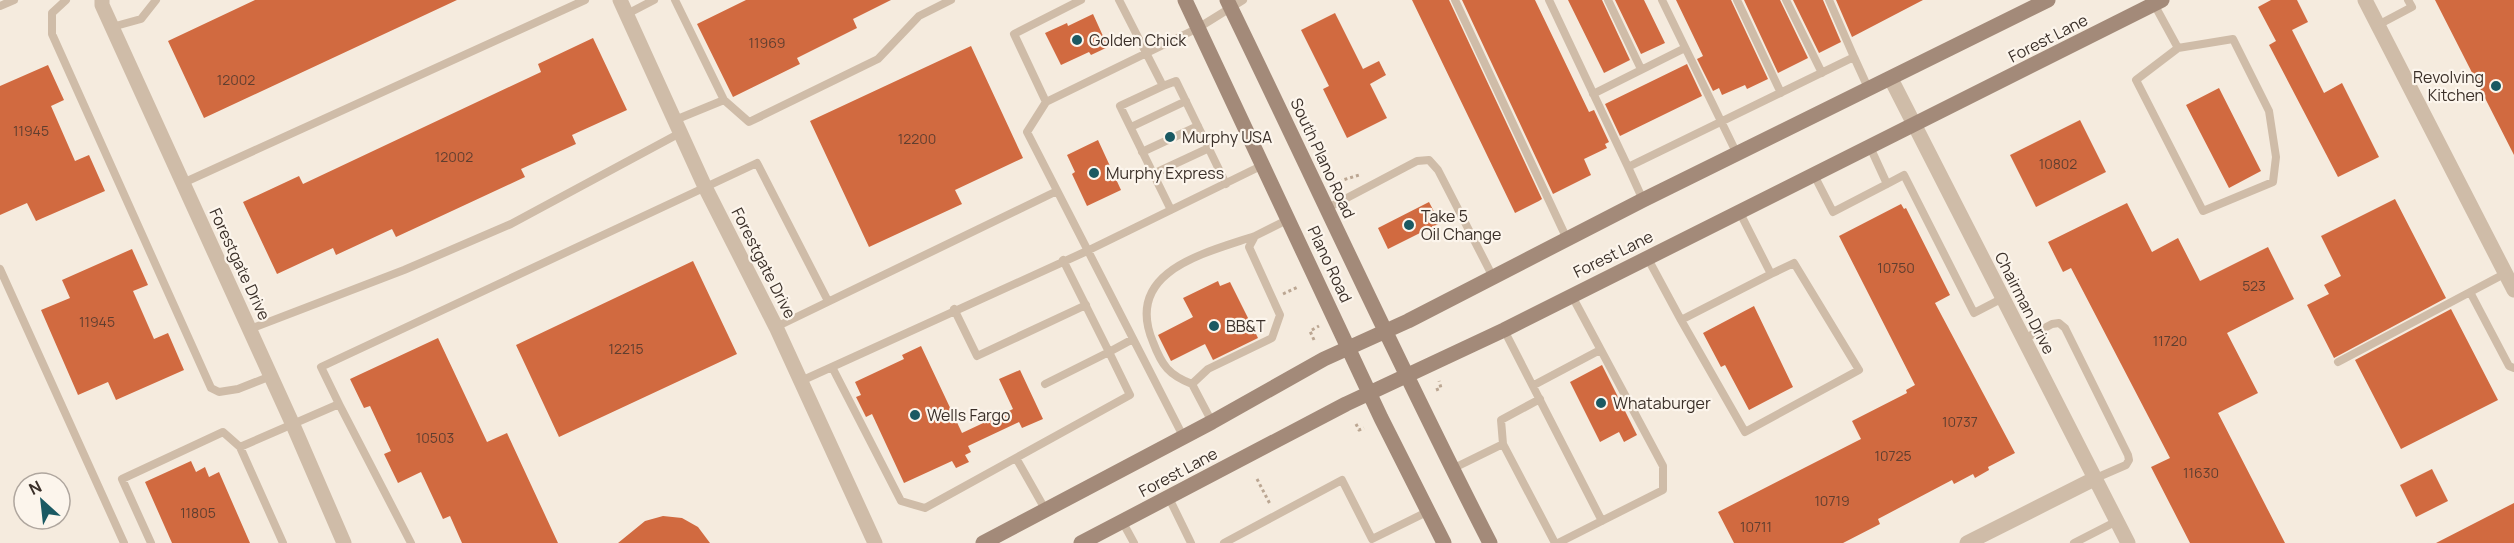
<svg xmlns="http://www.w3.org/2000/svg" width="2514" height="543" viewBox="0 0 2514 543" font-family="Manrope,sans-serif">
<rect width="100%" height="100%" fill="#f5ebde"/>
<path fill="#d16a40" d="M255 0H457L204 118 168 41Z
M746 0H891L853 19 857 28 797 58 800 64 733 97 697 24Z
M1412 0H1449L1542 199 1539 201 1515 213Z
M1462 0H1535L1589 112 1594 110 1609 142 1605 144 1607 148 1584 159 1591 175 1553 194Z
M1568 0H1602L1630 60 1604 73Z
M1615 0H1644L1665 43 1641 54Z
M1676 0H1731L1768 79 1747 89 1745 85 1722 95 1719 88 1713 91 1697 59 1703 56Z
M1744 0H1780L1808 58 1778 73Z
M1793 0H1823L1841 42 1819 53Z
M1836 0H1923L1852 37Z
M2271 0H2297L2308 22 2292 30 2324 93 2342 83 2379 157 2338 177 2269 45 2276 41 2258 7Z
M2435 0H2514V155Z
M1335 13 1363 69 1379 61 1386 75 1370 84 1387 118 1347 138 1323 89 1329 86 1301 30Z
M1093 14 1108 47 1091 55 1089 52 1061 65 1045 33 1067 23 1068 26Z
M593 38 627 110 572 135 576 144 521 169 525 177 396 237 392 229 336 255 333 248 277 274 243 202 299 176 303 184 541 72 538 64Z
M971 46 1023 158 955 190 962 204 869 247 810 121Z
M1687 64 1702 96 1620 136 1605 104Z
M48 65 64 100 51 106 75 161 89 155 105 191 36 221 27 203 0 215V86Z
M2219 88 2261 171 2229 188 2186 105Z
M2080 120 2106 172 2036 207 2010 155Z
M1098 140 1121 190 1087 206 1072 174 1075 172 1067 155Z
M2395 199 2446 298 2334 358 2307 305 2329 294 2324 285 2341 276 2321 236Z
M1429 202 1440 223 1388 249 1378 228Z
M2127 203 2152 252 2178 238 2200 281 2268 247 2294 299 2227 333 2258 393 2218 413 2285 543H2190L2151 467 2170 458 2071 268 2063 272 2048 242Z
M1901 204 1904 209 1906 208 1950 295 1935 303 2015 453 1988 467 1989 470 1975 478 1973 474 1954 484 1952 480 1878 519 1880 524 1843 543H1734L1718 512 1861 439 1852 421 1907 393 1906 390 1915 385 1839 236Z
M132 249 148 285 133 291 154 339 168 333 184 370 116 400 108 382 78 395 41 310 70 298 62 280Z
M693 261 737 354 559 437 516 345Z
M1218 281 1220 286 1230 282 1258 338 1213 360 1205 344 1171 361 1158 335 1193 317 1183 298Z
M1754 306 1793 387 1749 410 1725 365 1721 367 1703 333Z
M2451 309 2498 400 2401 449 2355 360Z
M438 338 487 442 507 433 558 543H462L450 516 443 519 421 472 398 483 384 454 391 451 370 406 364 408 350 379Z
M921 346 962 433 1013 409 999 379 1020 370 1043 419 1022 428 1019 422 968 446 971 452 965 455 969 462 956 468 952 461 904 483 872 414 866 417 856 397 861 395 855 382 904 359 902 355Z
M1602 365 1637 435 1624 442 1619 432 1600 442 1570 382Z
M191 461 196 472 205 467 209 477 219 472 250 543H172L145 482Z
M2432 469 2448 501 2416 517 2400 485Z
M2514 503V543H2436Z
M663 516 682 518 698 527 710 543H618L645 521Z"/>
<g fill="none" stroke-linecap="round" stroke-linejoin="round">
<path stroke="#bba692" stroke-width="3" stroke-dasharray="3 3" stroke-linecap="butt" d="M1333 183 1359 175
M1283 294 1298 287
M1314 340 1310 331 1319 326
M1436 390 1441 388 1439 381
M1356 424 1359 430 1364 428
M1257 479 1270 504"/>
<path stroke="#cfbca8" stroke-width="8" d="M66 0 52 13V34L211 388 219 392 238 389 271 376
M675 0 724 100 675 120
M1119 0 1163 86 1176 81 1226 184
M1455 0 1567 239
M1549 0 1628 167
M1608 0 1641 69
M1662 0 1737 154
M1737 0 1781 93
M1786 0 1822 73
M1829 0 1854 57
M2154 4 2178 48 2136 80 2203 211 2273 182 2276 157 2269 111 2233 39 2178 48
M0 6 14 0
M627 14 654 0
M2378 25 2412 7 2408 0
M112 27 141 19 156 0
M1163 86 1120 106 1171 210
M1593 94 1685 48
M724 100 749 122 878 59 919 16 951 0
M1046 102 1014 34 1081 0
M1131 127 1186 101
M1870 147 1887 184 1904 175 1974 313 2003 298
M1142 152 1198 126
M1153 174 1209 148
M1814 175 1833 212 1887 184
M183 183 585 0
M1643 200 1628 167 1854 57 1869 90
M1326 209 1417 161 1429 160 1438 170 1493 277
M1647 257 1681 320 1771 274 1739 211
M0 269 124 543
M2470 292 2509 366 2514 368
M954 309 977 356 1086 305
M1681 320 1745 432 1859 370 1794 263 1771 274
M776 327 1057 191
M250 329 404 270 511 224 680 133
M1504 330 1602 521
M2024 339 2052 324 2059 323 2065 328 2128 455 2129 460 2126 465 2096 478
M2338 362 2506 273
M832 367 901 501 925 508 1130 395 1109 352 1133 339
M801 381 1087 251 1263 165
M1045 384 1109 352 1063 260
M1192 384C1169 375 1162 366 1153 342 1123 271 1205 253 1255 236
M1534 385 1600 350
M339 404 411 543
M1212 422 1192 384 1208 369 1272 338 1280 315 1249 247 1255 236 1289 219
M1183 436 1027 132 1046 102 1198 28 1243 0
M1503 444 1555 543
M240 447 339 404 321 367 757 163 828 301
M1016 458 1045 509
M1452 469 1503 444 1501 420 1540 399
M1169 498 1191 543
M1122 521 1134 543
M151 543 122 479 223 432 240 447 283 543
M1224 543 1342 480 1372 539 1429 511
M1558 543 1663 490V466L1572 296
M2074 543 2117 521"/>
<path stroke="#cfbca8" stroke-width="15" d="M102 0V5L293 425 344 543
M620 0 705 187 776 327 875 543
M2365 0 2514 290
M1891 79 2128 543
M1967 543 2096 478"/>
<path stroke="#a38a79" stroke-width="15" d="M1185 0 1381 418 1444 543
M1227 0C1315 181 1398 364 1490 543
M983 543 1212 422 1324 359 1408 321 1643 200 2048 0
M1081 543 1346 404 1504 330 2162 0"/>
</g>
<g fill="#1a5962" stroke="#fcf5ec" stroke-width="2">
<circle cx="1077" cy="40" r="6"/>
<circle cx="2496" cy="86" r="6"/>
<circle cx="1170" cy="137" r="6"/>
<circle cx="1094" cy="173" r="6"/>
<circle cx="1409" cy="225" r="6"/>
<circle cx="1214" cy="326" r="6"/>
<circle cx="1601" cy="403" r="6"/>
<circle cx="915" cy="415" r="6"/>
</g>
<g text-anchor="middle" stroke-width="4.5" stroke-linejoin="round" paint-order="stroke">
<g font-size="14" fill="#603e2f">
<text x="767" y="48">11969</text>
<text x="236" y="85">12002</text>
<text x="31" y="136">11945</text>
<text x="917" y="144">12200</text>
<text x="454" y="162">12002</text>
<text x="2058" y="169">10802</text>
<text x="1896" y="273">10750</text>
<text x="2254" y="291">523</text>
<text x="97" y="327">11945</text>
<text x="2170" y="346">11720</text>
<text x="626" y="354">12215</text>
<text x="1960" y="427">10737</text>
<text x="435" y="443">10503</text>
<text x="1893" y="461">10725</text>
<text x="2201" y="478">11630</text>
<text x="1832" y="506">10719</text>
<text x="198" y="518">11805</text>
<text x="1756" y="532">10711</text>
</g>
<g font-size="16" fill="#3b3029" stroke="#fcf5ec">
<text transform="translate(2048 38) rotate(-27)" y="6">Forest Lane</text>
<text transform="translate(1323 158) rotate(65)" y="6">South Plano Road</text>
<text transform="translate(1613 254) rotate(-26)" y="6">Forest Lane</text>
<text transform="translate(764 263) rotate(63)" y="6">Forestgate Drive</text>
<text transform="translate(240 264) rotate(65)" y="6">Forestgate Drive</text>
<text transform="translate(1330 264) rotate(65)" y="6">Plano Road</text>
<text transform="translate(2025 303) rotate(63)" y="6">Chairman Drive</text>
<text transform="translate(1178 472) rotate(-28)" y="6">Forest Lane</text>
</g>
<g font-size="16" fill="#3b3029" stroke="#fcf5ec" text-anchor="start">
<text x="1089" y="46">Golden Chick</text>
<text x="2484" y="83" text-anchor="end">Revolving<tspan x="2484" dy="18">Kitchen</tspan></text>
<text x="1182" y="143">Murphy USA</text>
<text x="1106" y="179">Murphy Express</text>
<text x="1421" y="222">Take 5<tspan x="1421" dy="18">Oil Change</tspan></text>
<text x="1226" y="332">BB&amp;T</text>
<text x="1613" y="409">Whataburger</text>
<text x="927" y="421">Wells Fargo</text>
</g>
</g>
<g transform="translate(42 501) rotate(333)"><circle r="28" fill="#fcf5ec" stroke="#afa69e" stroke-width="1.5"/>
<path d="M0-4.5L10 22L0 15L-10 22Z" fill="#1a5962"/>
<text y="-9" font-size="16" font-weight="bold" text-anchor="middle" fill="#3b3029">N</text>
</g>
</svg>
